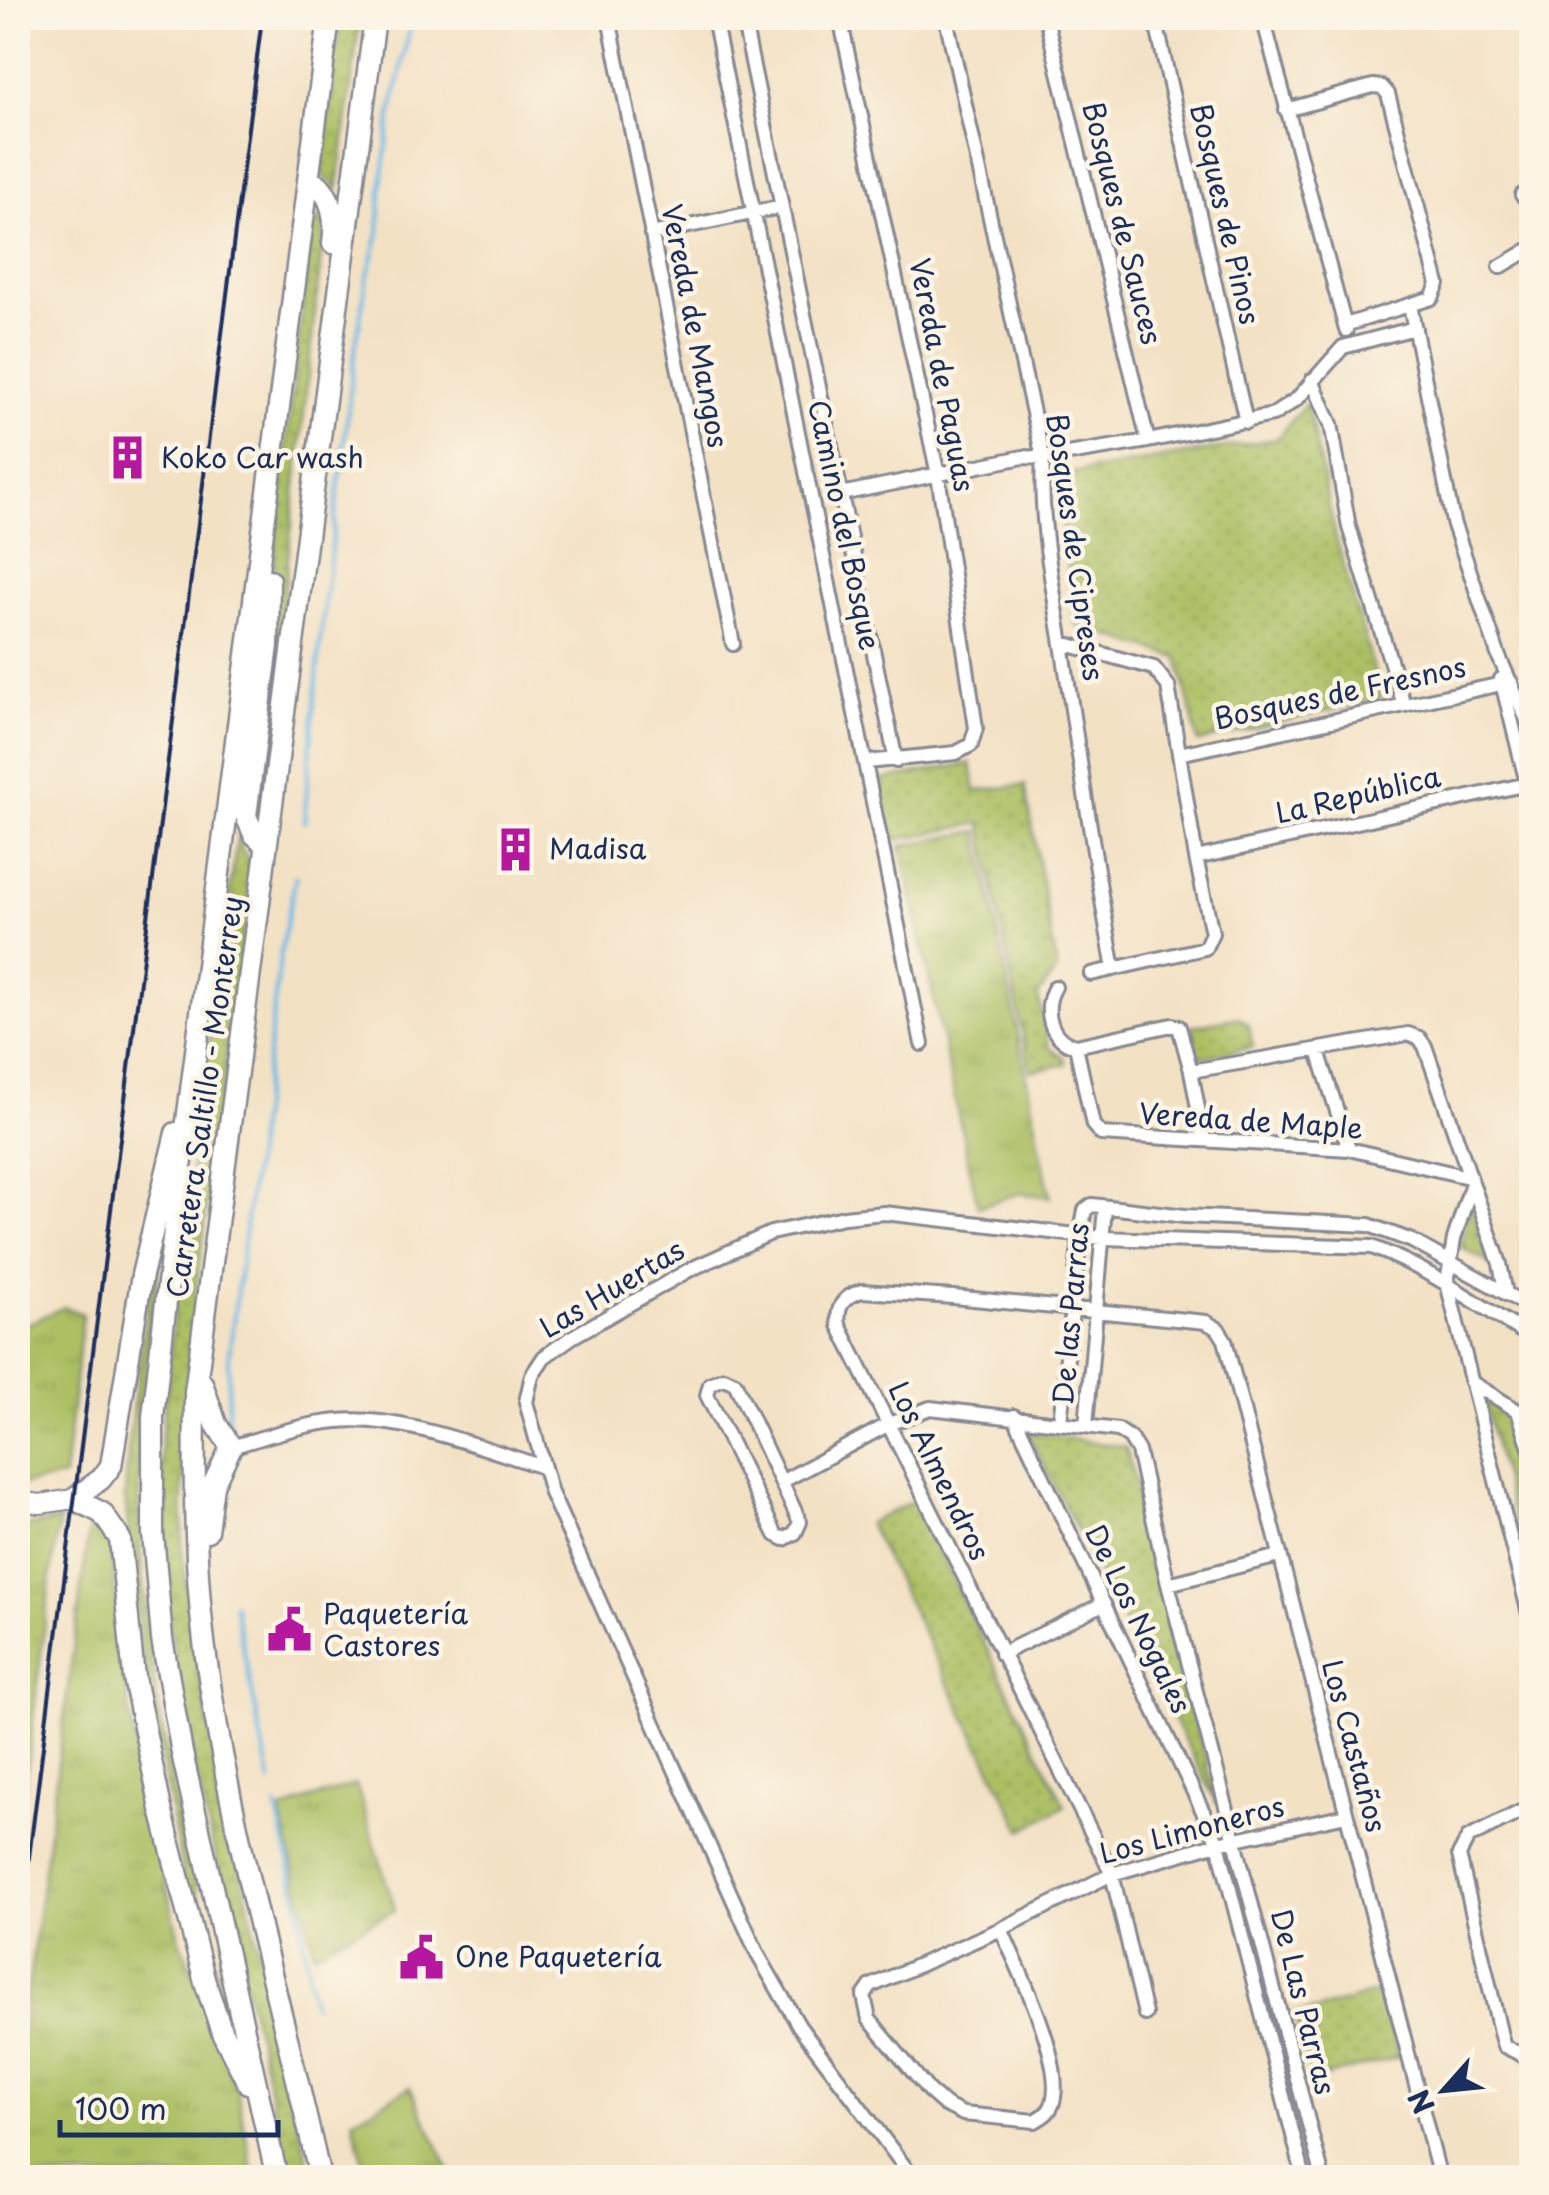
<svg xmlns="http://www.w3.org/2000/svg" width="1549" height="2195" viewBox="0 0 1549 2195" font-family="'Playpen Sans',sans-serif">
<defs>
<pattern id="grass-tufts" width="24" height="20" patternUnits="userSpaceOnUse" patternTransform="scale(2.5)"><rect width="24" height="20" fill="#acbf63"/><path d="M3 7l-1-3M5 7V3M7 7l1-3M15 17l-1-3M17 17v-4M19 17l1-3" fill="none" stroke="#93a458"/></pattern>
<pattern id="park-dots" width="8" height="8" patternUnits="userSpaceOnUse" patternTransform="scale(2.5)"><rect width="8" height="8" fill="#acbf63"/><path d="M2 2h.1M6 6h.1" fill="none" stroke="#93a458" stroke-width="1.8" stroke-linecap="round"/></pattern>
</defs>
<rect width="100%" height="100%" fill="#fcf5e5"/>
<filter id="ink" filterUnits="userSpaceOnUse"><feTurbulence type="fractalNoise" baseFrequency=".01" numOctaves="2"/><feDisplacementMap in="SourceGraphic" scale="20" xChannelSelector="R" yChannelSelector="G"/><feConvolveMatrix kernelMatrix="1 2 1 2 8 2 1 2 1" color-interpolation-filters="sRGB"/></filter>
<filter id="wash" filterUnits="userSpaceOnUse"><feTurbulence type="fractalNoise" baseFrequency=".0048" numOctaves="4" result="noise"/><feDisplacementMap in="SourceGraphic" scale="40" xChannelSelector="R" yChannelSelector="G"/><feGaussianBlur stdDeviation="2.25" result="paint"/><feColorMatrix in="noise" values="0 0 0 0 0 0 0 0 0 0 0 0 0 0 0 0 0 1.4 0 .05"/><feComposite in="paint" operator="in"/></filter>
<g filter="url(#wash)">
<rect width="100%" height="100%" fill="#f3e1c4"/>
<path fill="url(#grass-tufts)" stroke="#647760" stroke-width="2.5" d="M978 831 1050 1197 1020 1193 978 1207 901 846Z
M162 1239C153 1317 141 1395 139 1474 135 1660 187 1843 228 2022L216 1996 185 1884 141 1650 125 1497 129 1438 151 1275Z
M64 1307 83 1314 64 1477 21 1485 18 1483V1328Z
M60 1520 52 1565 18 1842V1528Z
M90 1522 101 1527 110 1539 121 1659 139 1768 178 1935 237 2090 254 2177 18 2178V2065Z
M356 1784 395 1910 314 1952 281 1812 299 1803Z
M410 2087 453 2177H367L353 2120Z"/>
<path fill="url(#park-dots)" stroke="#647760" stroke-width="2.5" d="M341 18H360L337 193 334 184 321 175Z
M319 217 324 228 259 826 254 821 272 642 276 533 312 226Z
M1307 403 1336 538 1382 698 1198 742 1178 658 1076 625 1055 476 1276 439Z
M971 763 975 791 1025 785 1057 969 1038 996 1049 1047 1064 1057 1066 1064 1030 1071 981 823 890 841 877 781Z
M238 831 242 851 253 864 195 1297 183 1458 182 1550 194 1647 224 1798 311 2177H290L193 1760 168 1616 162 1554 161 1441 182 1237Z
M1239 1017 1248 1025 1253 1047 1205 1057 1197 1055 1192 1026Z
M1470 1202 1490 1264 1461 1247Z
M1484 1401 1514 1413 1531 1477V1587Z
M1027 1432 1126 1447 1217 1804Z
M914 1501 1065 1806 1022 1830 868 1523Z
M1381 1991 1399 2057 1312 2080 1295 2016Z"/>
<g fill="none" stroke-linecap="round" stroke-linejoin="round">
<path stroke="#6dbae7" stroke-width="4" d="M304 822 320 642 355 351 366 283 379 233 381 191 391 116 412 18
M228 1426 229 1354 282 944 296 876
M234 1604 271 1783
M277 1807 299 1907 313 2005"/>
</g>
</g>
<g filter="url(#ink)">
<g fill="none" stroke-linecap="round" stroke-linejoin="round">
<defs>
<path id="street" d="M609 18 733 644
M714 18 922 1044
M743 18 896 761
M840 18 938 475 976 728 971 745 956 753 867 762
M946 18 1043 458C1039 525 1054 591 1064 657 1080 762 1095 866 1114 969
M1046 18 1148 441
M1155 18 1246 422
M1263 18 1346 330
M1286 110 1373 86 1382 87 1388 94 1438 284 1432 298 1345 325
M1522 195 1532 197
M651 234 780 207
M1500 267 1532 248
M1410 305 1453 522 1499 657 1532 731
M1312 380 1331 424 1349 527 1404 705
M841 494 1023 457 1043 458 1148 441 1273 415 1297 399 1343 347 1415 328
M1062 643 1154 668 1168 686 1196 858 1212 933 1205 948 1091 974
M1501 679 1527 783
M1179 754 1511 682
M1196 858 1532 783
M1055 987C1042 1009 1050 1041 1076 1046L1093 1125 1101 1134 1349 1149 1468 1177
M1076 1046 1172 1025 1179 1027 1191 1071 1204 1140
M1318 1051 1349 1149
M1191 1071 1408 1034 1419 1038 1425 1046 1500 1264 1506 1294
M1471 1186 1454 1239 1447 1283 1532 1626
M724 1378 735 1383 800 1522 795 1533 784 1539 776 1535 707 1395 710 1384Z
M1471 1382 1518 1411 1532 1454
M1014 1416 1218 1843 1304 2178
M1060 1422 1080 1237 1085 1210 1092 1205 1185 1216 1369 1225 1412 1241 1532 1308
M1086 1426 1105 1207
M231 1447C265 1437 302 1424 338 1421 402 1415 481 1448 543 1467
M781 1482 889 1424 930 1408 1118 1430 1130 1438 1138 1451 1168 1584 1323 2178
M1168 1584 1279 1556
M1001 1654 1103 1604
M1532 1806 1468 1838 1459 1855 1501 2036 1504 2046 1532 2060
M1001 1929C1018 1968 1067 2065 1052 2105 1049 2113 1042 2117 1035 2121L963 2114 945 2105 929 2091 869 2019 864 1996 871 1986 1001 1929 1112 1874 1218 1843 1346 1815
M1145 2014 1112 1874 839 1325C836 1306 844 1296 862 1291L953 1297 1206 1322 1218 1329 1225 1340 1440 2178
M913 2178 799 2026 758 1955 551 1493 526 1402 532 1375 544 1357 572 1337 689 1270 771 1233 844 1217 884 1213 1103 1238 1372 1247C1430 1269 1479 1305 1532 1338"/>
<path id="secondary" d="M18 1501 40 1504 74 1499"/>
<path id="primary" d="M309 183 319 185C334 202 336 222 333 243
M266 845 254 834 246 816 268 645 269 580
M176 1133 142 1275 111 1466 101 1479 74 1499 102 1513 120 1539 134 1678 161 1809 205 1982 222 2032 248 2083
M202 1383 216 1424 231 1447 213 1485 207 1531
M277 2178 182 1753 162 1639 153 1533V1417L181 1168 329 18
M320 2178C282 2006 230 1831 206 1657 194 1570 194 1480 195 1392L375 18"/>
</defs>
<use href="#street" stroke="#878891" stroke-width="18"/>
<use href="#secondary" stroke="#878891" stroke-width="22"/>
<use href="#primary" stroke="#878891" stroke-width="25"/>
<use href="#street" stroke="#fff" stroke-width="12"/>
<use href="#secondary" stroke="#fff" stroke-width="18"/>
<use href="#primary" stroke="#fff" stroke-width="20"/>
<path stroke="#1b2f5e" stroke-width="4" d="M18 1944 262 18"/>
</g>
</g>
<defs>
<symbol id="building-bare" viewBox="-9 -9 18 18"><path d="M-4-6H4V6H1V3H-1V6H-4ZM-2.5-4.3h1.7v1.8h-1.7ZM.8-4.3h1.7v1.8H.8ZM-2.5-1h1.7V.8h-1.7ZM.8-1h1.7V.8H.8Z" fill="#b5179e" stroke="#fcf5e5" stroke-width="2.5" paint-order="stroke"/></symbol>
<symbol id="civic-bare" viewBox="-9 -9 18 18"><path d="M-.6-6.5H3V-4.5H.6V-3L4-1V1h2V6H-6V1h2V-1L-.6-3ZM-1.2 2.5V6h2.4V2.5Z" fill="#b5179e" stroke="#fcf5e5" stroke-width="2.5" paint-order="stroke"/></symbol>
</defs>
<g fill-rule="evenodd">
<use href="#building-bare" x="96" y="426" width="63" height="63"/>
<use href="#building-bare" x="484" y="818" width="63" height="63"/>
<use href="#civic-bare" x="258" y="1598" width="63" height="63"/>
<use href="#civic-bare" x="390" y="1926" width="63" height="63"/>
</g>
<g text-anchor="middle" stroke-width="9" stroke-linejoin="round" paint-order="stroke">
<g font-size="28" fill="#1b2f5e" stroke="#fcf5e5">
<text transform="translate(1225 214) rotate(77)" y="10">Bosques de Pinos</text>
<text transform="translate(1122 223) rotate(76)" y="10">Bosques de Sauces</text>
<text transform="translate(695 326) rotate(79)" y="10">Vereda de Mangos</text>
<text transform="translate(942 375) rotate(79)" y="10">Vereda de Paguas</text>
<text transform="translate(844 525) rotate(78)" y="10">Camino del Bosque</text>
<text transform="translate(1075 547) rotate(82)" y="10">Bosques de Cipreses</text>
<text transform="translate(1340 693) rotate(-12)" y="10">Bosques de Fresnos</text>
<text transform="translate(1358 795) rotate(-13)" y="10">La República</text>
<text transform="translate(205 1097) rotate(-82)" y="10">Carretera Saltillo - Monterrey</text>
<text transform="translate(1251 1121) rotate(4)" y="10">Vereda de Maple</text>
<text transform="translate(612 1289) rotate(-31)" y="10">Las Huertas</text>
<text transform="translate(1071 1314) rotate(-85)" y="10">De las Parras</text>
<text transform="translate(939 1471) rotate(64)" y="10">Los Almendros</text>
<text transform="translate(1138 1619) rotate(64)" y="10">De Los Nogales</text>
<text transform="translate(1354 1746) rotate(75)" y="10">Los Castaños</text>
<text transform="translate(1192 1830) rotate(-15)" y="10">Los Limoneros</text>
<text transform="translate(1303 2002) rotate(76)" y="10">De Las Parras</text>
</g>
<g font-size="28" fill="#1b2f5e" stroke="#fcf5e5" text-anchor="start">
<text x="161" y="468">Koko Car wash</text>
<text x="549" y="859">Madisa</text>
<text x="323" y="1624">Paquetería<tspan x="323" dy="32">Castores</tspan></text>
<text x="455" y="1967">One Paquetería</text>
</g>
</g>
<rect width="1549" height="2195" fill="none" stroke="#fcf5e5" stroke-width="60"/>
<g transform="translate(1444 2090) rotate(243)" stroke="#fcf5e5" stroke-width="8" paint-order="stroke">
<path d="M0-8L18 38L0 25L-18 38Z" fill="#1b2f5e"/>
<text y="-15" font-size="28" font-weight="bold" text-anchor="middle" fill="#1b2f5e">N</text>
</g>
<path d="M60 2120v15h218v-15" fill="none" stroke="#1b2f5e" stroke-width="5"/>
<text x="75" y="2120" font-size="30" fill="#1b2f5e" stroke="#fcf5e5" stroke-width="8" paint-order="stroke">100 m</text>
</svg>
